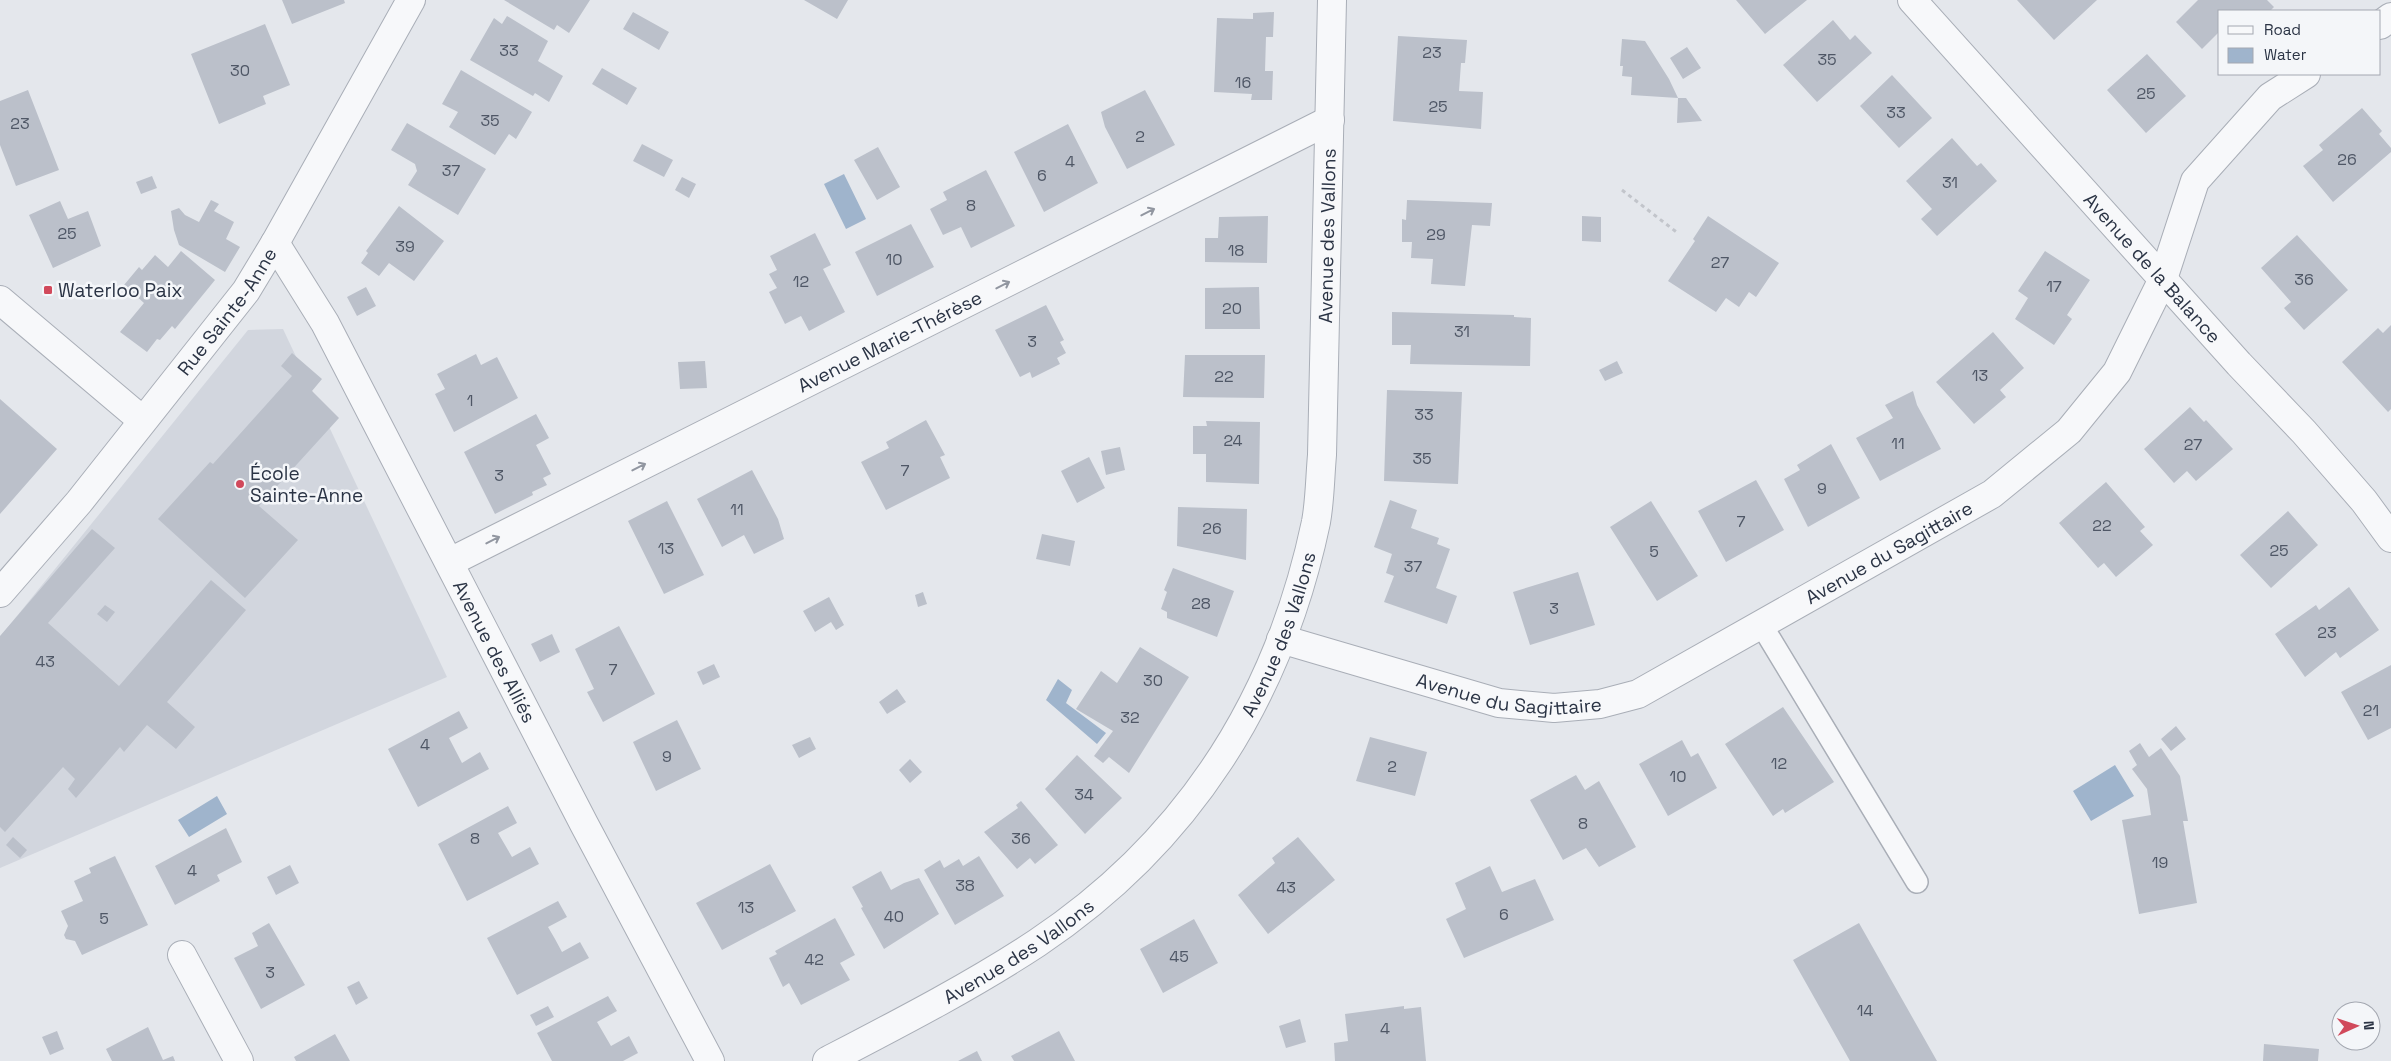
<svg xmlns="http://www.w3.org/2000/svg" width="2391" height="1061" viewBox="0 0 2391 1061" font-family="'Space Grotesk',sans-serif">
<rect width="100%" height="100%" fill="#e4e7ec"/>
<path fill="#d2d6de" d="M283 329 447 677 0 868V637L248 330Z"/>
<path fill="#9fb4cc" d="M844 174 866 219 846 229 824 184Z
M1058 679 1072 690 1066 703 1106 733 1097 744 1046 700Z
M2115 765 2134 796 2091 821 2073 791Z
M217 796 227 814 189 837 178 820Z"/>
<path fill="#bbc0ca" d="M282 0H344L345 3 292 24Z
M504 0H590L569 33 557 25 554 30Z
M804 0H848L837 19Z
M1736 0H1807L1765 34Z
M2017 0H2097L2054 40Z
M2198 0H2267L2274 7 2270 11H2220V31L2202 49 2176 22Z
M633 12 669 32 659 50 623 29Z
M1274 12 1273 37H1266L1265 71H1273L1272 100H1251L1252 94 1214 92 1217 18 1253 19V13Z
M507 16 548 41 538 61 563 76 549 102 535 93 533 96 470 60 494 18 502 24Z
M1833 20 1850 40 1855 35 1872 53 1817 102 1783 65Z
M265 24 290 85 263 96 266 104 219 124 191 54Z
M1398 36 1467 40 1465 63H1461L1459 91 1483 92 1481 129 1393 121Z
M1622 39 1645 41 1669 79 1678 98 1631 95 1632 77 1622 76 1623 66H1620Z
M1687 47 1701 68 1683 79 1670 58Z
M2147 54 2186 96 2146 133 2107 90Z
M602 68 637 88 627 105 592 84Z
M461 70 532 112 516 139 509 134 495 155 449 127 458 112 442 104Z
M1892 75 1932 118 1899 148 1860 106Z
M28 90 59 170 16 186 0 145V101Z
M1145 90 1175 145 1127 169 1105 127 1101 112Z
M1678 98H1686L1702 121 1677 123Z
M2362 108 2382 131 2379 134 2391 148V152L2333 202 2303 166 2323 150 2319 145Z
M407 123 486 169 458 215 408 185 417 171 415 164 391 150Z
M1068 124 1098 183 1044 212 1014 152Z
M1952 138 1977 166 1981 163 1997 181 1937 236 1921 219 1932 209 1906 181Z
M642 144 673 160 664 177 633 161Z
M878 147 900 187 877 200 854 160Z
M986 170 1015 226 971 248 961 227 943 235 930 209 947 200 943 192Z
M152 176 157 188 141 194 136 182Z
M682 177 696 184 689 198 675 190Z
M211 200 219 204 214 211 234 222 226 239 240 247 225 272 179 245 174 230 171 211 179 208 185 215 199 222Z
M1407 200 1492 203 1490 226 1472 225 1465 286 1431 284 1433 259 1411 258 1412 242H1402V219L1406 220Z
M60 201 68 219 88 211 101 246 53 268 29 215Z
M399 206 444 241 414 281 389 263 379 276 361 263 368 253 366 251Z
M1268 216 1267 263 1205 262V238H1218L1219 217Z
M1582 216 1601 217V242L1582 241Z
M1708 216 1779 263 1756 297 1749 292 1739 307 1726 298 1716 312 1668 281 1695 241 1693 239Z
M911 224 934 267 877 296 855 252Z
M815 233 831 265 823 269 845 312 809 331 801 316 785 324 769 292 777 288 769 274 777 270 770 256Z
M2297 235 2348 290 2304 330 2284 308 2291 302 2261 268Z
M181 251 215 280 175 329 172 326 160 340 157 339 147 352 120 332 144 303 124 285 139 267 142 270 155 255 168 267Z
M2045 251 2090 280 2067 315 2072 319 2054 345 2015 319 2028 298 2018 291Z
M366 287 376 306 357 316 347 297Z
M1259 287 1260 329H1205V288Z
M1046 305 1064 340 1060 342 1066 353 1057 358 1060 364 1032 378 1030 372 1020 377 995 330Z
M1392 312 1514 315V317L1531 318 1530 366 1410 364 1411 345H1392Z
M2391 325V409L2388 412 2342 362 2378 328 2383 333Z
M1993 332 2024 368 2000 390 2006 397 1974 424 1936 382Z
M292 353 322 379 312 391 339 418 259 506 298 540 245 598 158 519 210 462 213 464 292 376 281 366Z
M476 354 481 365 497 357 518 398 454 432 435 394 445 389 437 374Z
M1185 355H1265L1264 398 1183 397Z
M705 361 707 388 680 389 678 362Z
M1617 361 1623 373 1605 381 1599 370Z
M1387 390 1462 392 1458 484 1384 481Z
M1913 391 1917 405 1941 449 1880 481 1856 438 1893 418 1885 405Z
M0 399 57 449 0 514Z
M2190 407 2204 422 2206 420 2233 449 2196 481 2187 471 2174 483 2144 449Z
M536 414 549 438 536 445 551 474 543 478 547 485 532 492 533 495 495 514 464 452Z
M926 420 945 455 940 457 950 478 886 510 861 462 889 448 886 442Z
M1206 421 1260 422 1259 484 1206 482V454H1193V426H1207Z
M1831 444 1860 498 1808 527 1784 479 1800 470 1797 465Z
M1120 447 1125 470 1106 475 1101 451Z
M1089 457 1105 488 1077 503 1061 471Z
M752 470 778 519 784 539 754 554 744 535 722 547 697 499Z
M1756 480 1784 530 1726 562 1698 511Z
M2106 482 2145 527 2140 531 2153 545 2116 577 2104 563 2098 568 2059 523Z
M1390 500 1417 510 1411 528 1439 538 1437 544 1450 549 1436 588 1457 596 1447 624 1384 602 1394 576 1386 573 1392 554 1374 547Z
M667 501 704 575 664 594 628 521Z
M1651 501 1698 576 1657 601 1610 527Z
M1178 507 1247 509 1246 560 1177 546Z
M2288 511 2318 545 2271 588 2240 555Z
M92 529 115 548 48 623 119 686 211 580 246 610 167 702 195 727 176 749 147 725 124 752 120 747 76 798 68 789 75 779 63 767 5 832 0 827V636Z
M1042 534 1075 541 1070 566 1036 559Z
M1173 568 1234 591 1217 637 1167 618V612L1161 609 1167 592 1164 590Z
M1578 572 1595 625 1530 645 1513 592Z
M2349 587 2379 630 2340 658 2336 652 2305 677 2275 634 2316 605 2319 610Z
M923 592 927 604 918 607 915 595Z
M829 597 844 625 836 630 831 622 815 632 803 611Z
M105 605 115 612 107 622 97 614Z
M619 626 655 694 603 722 587 692 594 689 575 649Z
M552 634 560 652 540 662 531 644Z
M1140 647 1189 677 1129 773 1109 757 1103 763 1094 756 1113 731 1076 709 1101 671 1117 683Z
M714 664 720 677 703 685 697 672Z
M2391 665V728L2368 740 2341 692Z
M897 689 906 702 887 714 879 702Z
M1783 707 1834 782 1785 813 1783 809 1773 816 1725 744Z
M459 711 468 728 449 738 462 763 480 752 489 769 418 807 388 749Z
M677 720 701 769 656 791 633 742Z
M2176 726 2186 739 2171 751 2161 739Z
M810 737 816 749 799 758 792 745Z
M1370 737 1427 752 1415 796 1356 781Z
M1682 740 1691 757 1698 753 1717 788 1668 816 1639 764Z
M2140 743 2149 757 2161 748 2180 776 2188 821H2183L2197 903 2139 914 2122 820 2151 815 2147 789 2132 769 2137 765 2129 751Z
M1077 755 1122 798 1085 834 1045 789Z
M910 759 922 772 910 783 899 770Z
M1576 775 1585 790 1599 781 1636 847 1599 867 1586 848 1563 860 1530 800Z
M1021 801 1058 845 1035 864 1030 858 1017 869 984 832 1018 808 1016 805Z
M508 806 517 823 498 833 512 857 530 847 539 864 467 901 438 844Z
M226 828 242 862 217 875 220 881 175 905 155 866Z
M13 837 27 850 20 858 6 845Z
M1298 837 1335 880 1268 934 1238 895 1275 863 1272 858Z
M115 856 148 925 82 955 75 941 66 939 64 935 68 926 61 911 83 901 74 881 91 873 89 868Z
M979 856 1004 896 955 925 924 870 940 860 944 868 959 859 963 866Z
M770 864 796 911 722 950 696 903Z
M290 865 299 883 276 895 267 877Z
M1490 866 1502 892 1535 879 1554 920 1464 958 1446 919 1466 909 1455 883Z
M881 871 891 890 904 883 919 878 939 914 884 949 861 908 863 907 852 887Z
M558 901 567 917 548 927 555 939 562 952 580 942 589 958 517 995 487 938Z
M835 918 855 955 840 963 850 980 801 1005 789 983 783 987 769 958 777 954 775 951Z
M1194 919 1218 963 1163 993 1140 949Z
M269 923 305 985 261 1009 234 958 258 946 252 933Z
M1859 923 1937 1061H1850L1793 960Z
M359 981 368 998 356 1005 347 987Z
M608 996 617 1011 597 1022 611 1046 629 1036 638 1053 623 1061H552L537 1033Z
M548 1006 554 1017 536 1026 530 1015Z
M1404 1006V1009L1421 1007 1426 1061H1335L1334 1043 1348 1041 1345 1014Z
M1300 1019 1306 1042 1286 1048 1279 1026Z
M148 1027 163 1060 173 1056 175 1061H112L106 1049Z
M57 1031 64 1049 50 1055 42 1037Z
M1059 1031 1075 1061H1014L1011 1056Z
M335 1034 350 1061H296L294 1057Z
M2264 1044 2319 1049 2318 1061H2263Z
M977 1051 982 1061H958Z"/>
<g fill="none" stroke-linecap="round" stroke-linejoin="round">
<defs>
<path id="lane" d="M1761 624 1917 882"/>
<g id="street">
<path id="s1" d="M1912 0 2239 364 2304 432 2364 501 2391 538"/>
<path d="M2380 25 2391 17"/>
<path id="s2" d="M275 243 325 323 584 824 710 1061"/>
<path d="M0 300 142 420"/>
<path id="s3" d="M450 562 1330 120"/>
<path id="s4" d="M0 593 79 502 246 291 275 243 411 0"/>
<path id="s5" d="M1281 639 1499 703 1554 708 1600 704 1638 694 1992 494 2069 431 2117 372 2163 279 2195 181 2270 97 2306 74"/>
<path d="M182 955 239 1061"/>
<path id="s6" d="M827 1061C898 1024 970 987 1037 943 1188 842 1279 698 1316 522 1320 500 1320 477 1322 455L1332 0"/>
</g>
</defs>
<use href="#lane" stroke="#a9aeb7" stroke-width="24"/>
<use href="#street" stroke="#a9aeb7" stroke-width="30"/>
<path stroke="#c2c5cb" stroke-width="3" stroke-dasharray="4 4" stroke-linecap="butt" d="M1622 190 1679 234"/>
<use href="#lane" stroke="#f7f8fa" stroke-width="21"/>
<use href="#street" stroke="#f7f8fa" stroke-width="28"/>
</g>
<defs><path id="oneway-shaft" d="M-6 0H5M1.5-3L5.5 0L1.5 3" fill="none" stroke-width="1.6" stroke-linecap="round" stroke-linejoin="round" transform="scale(1.25)"/></defs>
<g stroke="#9196a0">
<use href="#oneway-shaft" transform="translate(1148 212) rotate(-27)"/>
<use href="#oneway-shaft" transform="translate(1003 285) rotate(-27)"/>
<use href="#oneway-shaft" transform="translate(639 467) rotate(-27)"/>
<use href="#oneway-shaft" transform="translate(493 540) rotate(-27)"/>
</g>
<g fill="#d1495b" stroke="#f4f6f9" stroke-width="2">
<rect x="43" y="285" width="10" height="10" rx="2.5"/>
<circle cx="240" cy="484" r="5"/>
</g>
<g text-anchor="middle" stroke-width="5" stroke-linejoin="round" paint-order="stroke">
<g font-size="16" fill="#4f5766">
<text x="509" y="56">33</text>
<text x="1432" y="58">23</text>
<text x="1827" y="65">35</text>
<text x="240" y="76">30</text>
<text x="1243" y="88">16</text>
<text x="2146" y="99">25</text>
<text x="1438" y="112">25</text>
<text x="1896" y="118">33</text>
<text x="490" y="126">35</text>
<text x="20" y="129">23</text>
<text x="1140" y="142">2</text>
<text x="2347" y="165">26</text>
<text x="1070" y="167">4</text>
<text x="451" y="176">37</text>
<text x="1042" y="181">6</text>
<text x="1950" y="188">31</text>
<text x="971" y="211">8</text>
<text x="67" y="239">25</text>
<text x="1436" y="240">29</text>
<text x="405" y="252">39</text>
<text x="1236" y="256">18</text>
<text x="894" y="265">10</text>
<text x="1720" y="268">27</text>
<text x="2304" y="285">36</text>
<text x="801" y="287">12</text>
<text x="2054" y="292">17</text>
<text x="1232" y="314">20</text>
<text x="1462" y="337">31</text>
<text x="1032" y="347">3</text>
<text x="1980" y="381">13</text>
<text x="1224" y="382">22</text>
<text x="470" y="406">1</text>
<text x="1424" y="420">33</text>
<text x="1233" y="446">24</text>
<text x="1898" y="449">11</text>
<text x="2193" y="450">27</text>
<text x="1422" y="464">35</text>
<text x="905" y="476">7</text>
<text x="499" y="481">3</text>
<text x="1822" y="494">9</text>
<text x="737" y="515">11</text>
<text x="1741" y="527">7</text>
<text x="2102" y="531">22</text>
<text x="1212" y="534">26</text>
<text x="666" y="554">13</text>
<text x="2279" y="556">25</text>
<text x="1654" y="557">5</text>
<text x="1413" y="572">37</text>
<text x="1201" y="609">28</text>
<text x="1554" y="614">3</text>
<text x="2327" y="638">23</text>
<text x="45" y="667">43</text>
<text x="613" y="675">7</text>
<text x="1153" y="686">30</text>
<text x="2371" y="716">21</text>
<text x="1130" y="723">32</text>
<text x="425" y="750">4</text>
<text x="667" y="762">9</text>
<text x="1779" y="769">12</text>
<text x="1392" y="772">2</text>
<text x="1678" y="782">10</text>
<text x="1084" y="800">34</text>
<text x="1583" y="829">8</text>
<text x="475" y="844">8</text>
<text x="1021" y="844">36</text>
<text x="2160" y="868">19</text>
<text x="192" y="876">4</text>
<text x="965" y="891">38</text>
<text x="1286" y="893">43</text>
<text x="746" y="913">13</text>
<text x="1504" y="920">6</text>
<text x="894" y="922">40</text>
<text x="104" y="924">5</text>
<text x="1179" y="962">45</text>
<text x="814" y="965">42</text>
<text x="270" y="978">3</text>
<text x="1865" y="1016">14</text>
<text x="1385" y="1034">4</text>
</g>
<g font-size="19" fill="#2b3445" stroke="#f4f6f9">
<text dy="7" stroke="none"><textPath href="#s6" startOffset="1046">Avenue des Vallons</textPath></text>
<text dy="7" stroke="none"><textPath href="#s1" startOffset="360">Avenue de la Balance</textPath></text>
<text dy="7" stroke="none"><textPath href="#s4" startOffset="362">Rue Sainte-Anne</textPath></text>
<text dy="7" stroke="none"><textPath href="#s3" startOffset="492">Avenue Marie-Thérèse</textPath></text>
<text dy="7" stroke="none"><textPath href="#s5" startOffset="656">Avenue du Sagittaire</textPath></text>
<text dy="7" stroke="none"><textPath href="#s6" startOffset="641">Avenue des Vallons</textPath></text>
<text dy="7" stroke="none"><textPath href="#s2" startOffset="464">Avenue des Alliés</textPath></text>
<text dy="7" stroke="none"><textPath href="#s5" startOffset="236">Avenue du Sagittaire</textPath></text>
<text dy="7" stroke="none"><textPath href="#s6" startOffset="221">Avenue des Vallons</textPath></text>
</g>
<g font-size="19" fill="#2b3445" stroke="#f4f6f9" text-anchor="start">
<text x="58" y="297">Waterloo Paix</text>
<text x="250" y="480">École<tspan x="250" dy="22">Sainte-Anne</tspan></text>
</g>
</g>
<rect x="2218" y="10" width="162" height="65" fill="#f4f6f9" stroke="#a4a8b1"/>
<rect x="2228" y="26" width="25" height="8" fill="#f7f8fa" stroke="#a4a8b1"/>
<text x="2264" y="35" font-size="15" fill="#2b3445">Road</text>
<rect x="2228" y="48" width="25" height="15" fill="#9fb4cc" stroke="#a4a8b1"/>
<text x="2264" y="60" font-size="15" fill="#2b3445">Water</text>
<g transform="translate(2356 1026) rotate(87)"><circle r="24" fill="#f4f6f9" stroke="#a4a8b1"/>
<path d="M0-4L9 19L0 12L-9 19Z" fill="#d1495b"/>
<text y="-8" font-size="14" font-weight="bold" text-anchor="middle" fill="#2b3445">N</text>
</g>
</svg>
